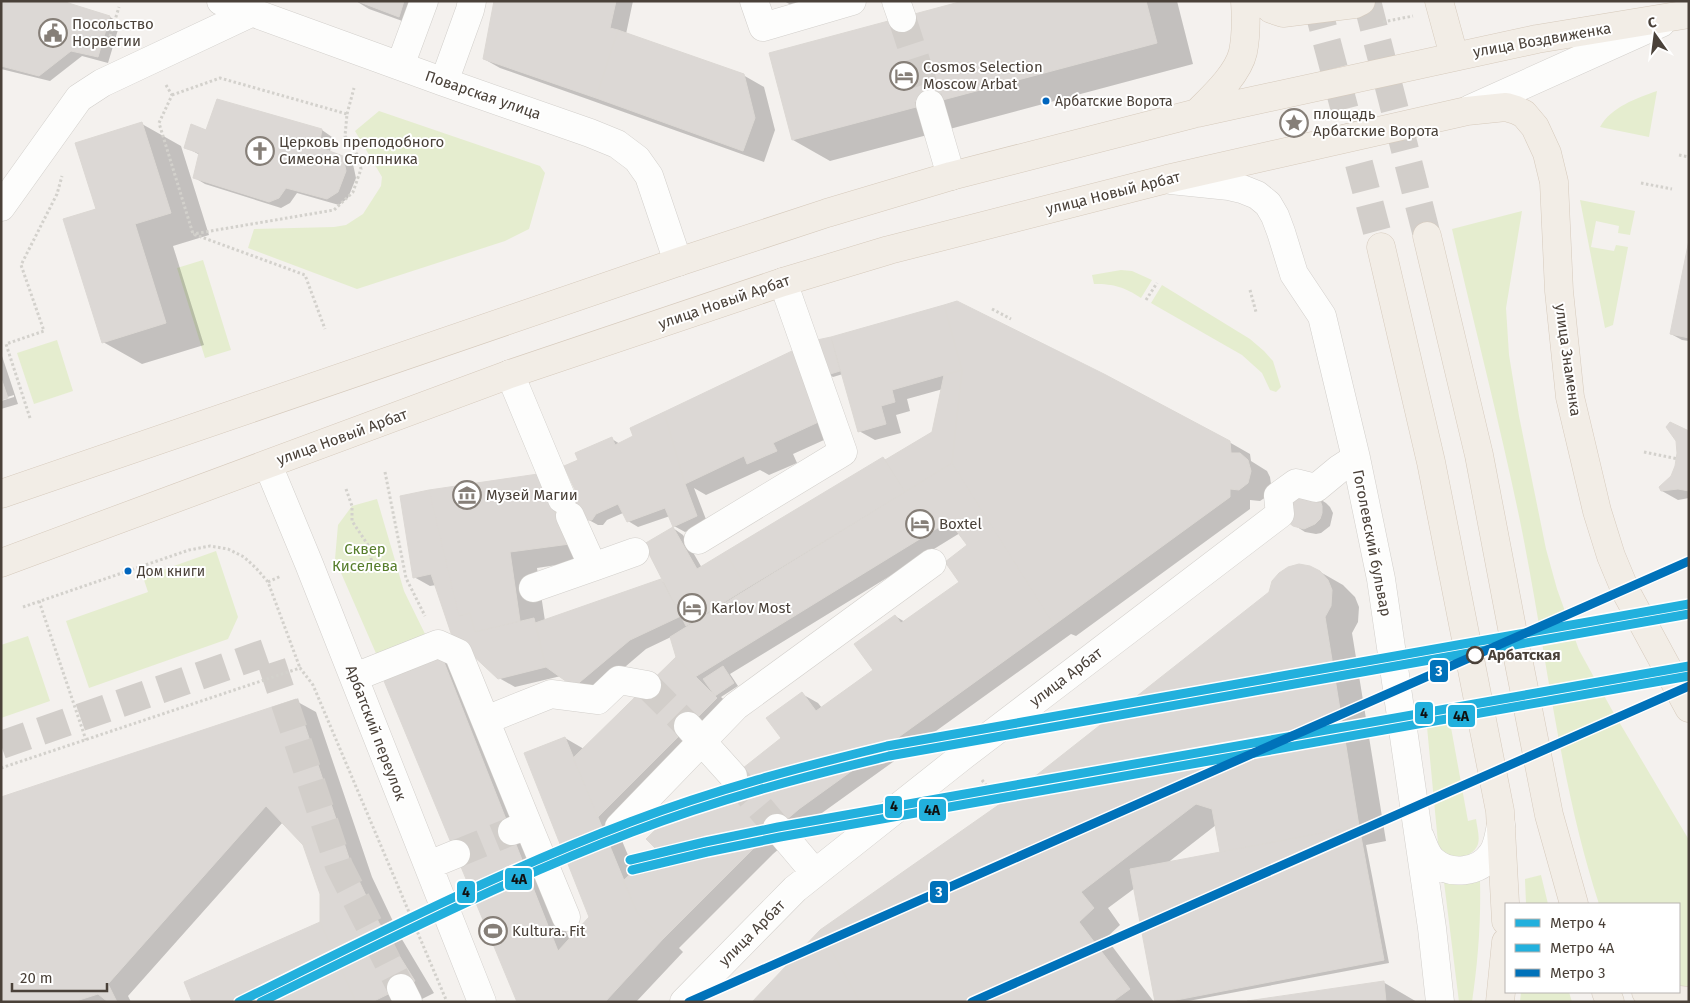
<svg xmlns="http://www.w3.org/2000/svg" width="1690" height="1003" viewBox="0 0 1690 1003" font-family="'Fira Sans',sans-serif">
<rect width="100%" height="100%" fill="#f4f1ee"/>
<path fill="#e5edcf" d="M1657 91 1649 137 1600 127C1611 107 1637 98 1657 91Z
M379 111 540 166 545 173 529 229 505 241 357 289 248 248 254 229 334 227 346 225 363 214 381 186 382 177 355 131Z
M1580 200 1635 211 1630 235 1618 233 1619 226 1596 221 1591 247 1614 251 1616 245 1628 247 1613 325 1605 328Z
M1522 211 1506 308 1509 355 1519 416 1546 549 1557 589 1579 650 1612 710 1689 840V987H1679V904H1599C1558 778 1546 646 1519 516 1499 420 1474 325 1452 229Z
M203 260 231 350 205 358 177 268Z
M1121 270 1132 271 1152 280 1141 298C1124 287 1115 284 1094 284L1092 275Z
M1162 285 1250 339 1264 351 1273 361 1281 387 1276 392 1270 390 1262 373 1242 355 1151 303Z
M57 340 73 391 34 404 17 353Z
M377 499 404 591 427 638 378 658 335 559 338 525 352 506Z
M216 551 238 617 228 639 89 688 66 621 148 592 143 577Z
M28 636 50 701 1 718V645Z
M1437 708 1450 722 1468 821 1476 819C1477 827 1480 837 1478 844 1474 856 1455 863 1444 854 1441 851 1440 847 1438 843L1427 727Z
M1541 875 1548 904H1526L1525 879Z
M1480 881C1481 922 1478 961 1472 1002H1459L1444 882 1459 885Z
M1521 992H1569L1572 1002H1520Z"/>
<path fill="#0003" fill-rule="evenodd" d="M1 1 110 17 120 23 108 63 82 56 50 81 1 69Z
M356 1H429L419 27 369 9Z
M496 1H633L626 34 743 75 764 87 775 130 764 162 500 68 484 59Z
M784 1H857L810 16Z
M968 1H1177L1193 64 830 161 793 140Z
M142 124 181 146 209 235 173 246 204 345 142 364 103 342 97 210Z
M322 130 332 137 330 152 353 164 356 178 348 198 339 205 297 193 290 203 281 208 205 184 195 178 200 155 185 147 207 132Z
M1689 247V341L1682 340 1671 334Z
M832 338 1229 442 1250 454 1251 461 1267 471 1270 477 1271 484 1270 491 1266 497 1260 501 1250 500V509L1076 636 1071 634 815 818 773 854 679 948 683 952 636 1002H518L442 659 462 671 570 941 591 917 565 738 584 749 677 657 671 637 646 649 591 696 561 676 515 687 499 678 436 585 430 586 414 577 578 493 580 461 612 439 620 444 792 352 812 364 844 431 793 454 797 463 769 475 760 470 706 495 694 488 707 522 685 532 674 526 670 516 638 527 628 521 623 513 607 520 603 525H598L587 519 579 522 596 559 537 568 545 621 661 581 665 583 673 528 683 535 702 568 883 458 887 461 933 433 943 389 907 399 910 411 896 415 901 433 875 440 859 431 843 374 833 377 828 374 819 341ZM960 533 969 546 961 582 905 622 895 616 875 670 822 708 818 703 802 694 782 738 698 810 685 802 658 849 635 872 615 824 732 707 721 697 738 686 730 674Z
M1 353 18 404 1 409V401L14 397V395L1 399Z
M1689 432V498L1678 500 1662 491 1672 476Z
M1315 496 1326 503 1330 507 1333 513 1330 526 1321 533 1316 534 1305 532 1294 525Z
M1315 569 1343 585 1355 597 1359 607 1358 622 1352 633 1386 841 1366 845 1389 963 1183 1002H1156L1135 888 1108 908 1120 925 1106 938 1154 1002H754L1000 805ZM1216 825 1222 853 1166 864Z
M296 701 316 712 372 877 400 936 434 993 416 1002H194L321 922V894L305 844 283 822 128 996 131 1002H1Z
M1383 982 1417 1002H1251Z"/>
<path fill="#dcd8d5" stroke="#dcd8d4" d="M1 1H62L110 16 98 57 71 51 39 76 1 66Z
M357 1H404L399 17Z
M494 1H616L610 28 618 30 596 98 483 59Z
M963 1H1146L1157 43 792 140 769 53Z
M618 30 744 74 755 118 743 151 596 98Z
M217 99 322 129 319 147 343 156 346 171 338 192 327 199 286 188 279 198 269 202 193 178 199 153 184 148 191 124 206 130Z
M142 122 171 213 135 224 166 323 102 343 63 219 96 209 75 143Z
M1689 240V338L1670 334Z
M957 301 1104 374 1230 441 1231 453H1240L1248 460 1251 471 1248 483 1239 490 1230 489V497L1054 625 952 463 962 370 944 305Z
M944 305 962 370 892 390 895 402 881 406 886 424 858 432 831 337Z
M831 337 840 371 827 375 817 340Z
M792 351 825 419 773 443 777 451 747 464 744 456 685 484 664 412Z
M962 370 952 463 905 492 885 460 932 432 944 375Z
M1 378 8 398 1 400Z
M664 412 685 484 697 516 673 527 665 508 627 522 618 504 596 514 592 520 559 521 551 503 576 492 564 466 578 460 575 453 612 437 615 445 633 436 630 428Z
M1670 422 1689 431V491L1678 489 1661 491 1659 487 1671 476 1675 466 1677 453 1676 441 1666 427Z
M883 457 905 492 747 588 725 552Z
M952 463 1054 625 799 809 757 845 663 939 637 912 623 881 656 849 646 839 685 801 695 811 733 776 781 738 766 718 802 692 816 711 873 670 854 644 895 615 901 623 959 582 945 562 967 545 949 521 695 677 676 657 670 637Z
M538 474 570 544 510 552 520 621 475 632 470 613 459 616 429 490Z
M429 490 459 616 470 613 475 632 534 618 546 667 498 679 452 636 431 574 413 578 400 496Z
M1290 495 1320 500 1322 506V513L1320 519 1315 524 1304 529 1293 526 1288 522Z
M673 527 697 569 725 552 747 588 686 626 644 544Z
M1299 564 1310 566 1320 571 1328 580 1332 590 1331 606 1325 617 1359 826 1220 852 1212 809 1196 804 1081 892 1094 908 1079 922 1130 989 1112 1002H860L820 930 1000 804 1269 592 1272 581 1279 573 1288 567Z
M661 579 681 616 630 640 574 687 546 667 535 623Z
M442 657 558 951 589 917 524 753 565 737 637 912 663 939 605 1002H517L384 681Z
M676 657 717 698 598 817 573 758Z
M723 666 734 683 715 696 703 679Z
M296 699 340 831 303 845 266 806 108 984 117 1002H108L98 994 73 1002H1V797Z
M1359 826 1384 960 1166 1002H1155L1130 869Z
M340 831 351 864 379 923 415 981 372 1002H356L320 922V894L303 845Z
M320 922 356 1002H192L184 982Z
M820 930 860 1002H752Z
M1384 981 1386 1002H1246L1247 1001Z"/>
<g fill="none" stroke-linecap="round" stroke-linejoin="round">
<path stroke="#d2ceca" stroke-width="28" stroke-dasharray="28 14" stroke-linecap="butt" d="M902 18 930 104
M647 685 688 726
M1 745 268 652 339 866 401 988
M733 776 777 828
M456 854 512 831"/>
<path stroke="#d2ceca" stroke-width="28" stroke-dasharray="28 14" stroke-linecap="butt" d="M1316 1 1381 247
M1367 1 1427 236"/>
<defs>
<path id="minor" d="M221 1 444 82 590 133 617 144 637 159 649 176 678 262
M754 1 763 27 852 1
M896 1 902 18
M400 66 424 1
M444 82 470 10 472 1
M930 104 951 176
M1470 109 1661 23
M1171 180 1229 186 1242 189 1257 195 1268 204 1275 216 1281 232 1294 274 1322 316 1356 458 1381 579 1432 928 1440 1002
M1 207 79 98 102 83 253 12
M510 374 562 499
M268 465 309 564 482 1002
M698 540 843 452 783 282
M593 567 635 552
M533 588 593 567 570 516
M355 677 438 644 458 653 528 825 512 831
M486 720 551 694 598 700 619 680 647 685
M688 726 733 776
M528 825 566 917
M619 827 736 706 932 563
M777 828 815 873
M1420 837C1424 846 1426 855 1433 861 1450 876 1479 873 1492 854 1498 846 1499 834 1501 825
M429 865 456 854
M401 988 408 1002
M684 1002 795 889 964 755 1280 514 1278 496 1296 483 1316 488 1339 469 1356 458"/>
<path id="major" d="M1263 1 1271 9 1283 13 1355 4 1361 1
M1439 1 1454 56
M1197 113C1213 97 1238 74 1243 52 1246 37 1246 16 1245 1
M1427 236 1479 455 1512 628 1549 815 1574 904
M1381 247 1431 462 1500 811 1506 921
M1 494 678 262 827 213 951 176 1197 113 1537 39 1689 14
M1 563 510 374 783 282 889 250 1167 179 1467 111 1506 107 1516 110 1524 114 1535 127 1547 153 1554 182 1559 291 1570 397 1597 511 1611 556 1626 592 1689 708
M1606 992 1610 1002
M1646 992 1660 998 1689 1001
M1500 1002 1506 942"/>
</defs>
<use href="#minor" stroke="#d2cfcb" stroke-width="29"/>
<use href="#major" stroke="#d6cabc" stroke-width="29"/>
<path stroke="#d3d1cc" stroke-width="3" stroke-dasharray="2.5 2.5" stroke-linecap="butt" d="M1383 22 1413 16
M107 46 119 7
M166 85 172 95 159 123 193 234 305 275 325 329
M172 95 220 78 347 114 345 136 358 156 361 169 353 192 334 210 193 234
M347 114 354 88
M1679 155 1689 157
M1641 183 1672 189
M1250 290 1256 312
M1146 300 1157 283
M992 309 1011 319
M30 418 6 344 44 331 21 265 57 194 62 176
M1644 452 1678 459
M385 472 406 578 425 616
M346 489 352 506V521L368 545 372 563
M268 582 281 576
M39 601 86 740
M23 607 189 550 210 546 228 549 244 557 256 568 268 582 300 668
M1 768 300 668 313 685 447 1002
M982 780 1000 804"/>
<use href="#minor" stroke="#fdfdfc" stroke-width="28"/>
<use href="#major" stroke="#f2ede6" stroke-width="28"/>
<defs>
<path id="metro-1" d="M630 860 705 842 778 827 1689 666
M239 1002C367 939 496 873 630 822 714 790 800 767 887 746L1689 604"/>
<path id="metro-2" d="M632 870 707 852 780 837 1689 676
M261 1002C384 942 505 880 632 832 716 800 802 777 889 756L1689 614"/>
<path id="metro-3" d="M689 1002 1689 561
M972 1002 1689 686"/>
</defs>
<use href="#metro-1" stroke="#fff" stroke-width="12"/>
<use href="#metro-2" stroke="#fff" stroke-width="12"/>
<use href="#metro-3" stroke="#fff" stroke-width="12"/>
<use href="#metro-1" stroke="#22b0dd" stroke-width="9"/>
<use href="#metro-2" stroke="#22b0dd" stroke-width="9"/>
<use href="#metro-3" stroke="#0072ba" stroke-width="9"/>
</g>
<defs>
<symbol id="civic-ring" viewBox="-11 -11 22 22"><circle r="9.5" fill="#fff" stroke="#867f78" stroke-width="1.5"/><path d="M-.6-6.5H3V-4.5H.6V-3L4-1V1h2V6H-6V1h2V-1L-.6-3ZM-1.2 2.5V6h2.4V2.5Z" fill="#867f78"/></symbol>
<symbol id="hotel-ring" viewBox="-11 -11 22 22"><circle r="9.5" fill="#fff" stroke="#867f78" stroke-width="1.5"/><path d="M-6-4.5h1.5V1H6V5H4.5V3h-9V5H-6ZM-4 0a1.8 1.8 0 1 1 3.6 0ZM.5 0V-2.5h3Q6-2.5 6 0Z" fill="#867f78"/></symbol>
<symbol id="sight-ring" viewBox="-11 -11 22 22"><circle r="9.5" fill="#fff" stroke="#867f78" stroke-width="1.5"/><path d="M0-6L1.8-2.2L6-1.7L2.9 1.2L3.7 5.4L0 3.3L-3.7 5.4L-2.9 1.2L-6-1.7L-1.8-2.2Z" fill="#867f78"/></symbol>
<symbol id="church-ring" viewBox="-11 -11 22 22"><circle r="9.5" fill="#fff" stroke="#867f78" stroke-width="1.5"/><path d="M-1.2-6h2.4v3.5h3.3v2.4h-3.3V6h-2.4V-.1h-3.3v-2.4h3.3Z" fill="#867f78"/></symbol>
<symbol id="museum-ring" viewBox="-11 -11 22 22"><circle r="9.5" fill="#fff" stroke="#867f78" stroke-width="1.5"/><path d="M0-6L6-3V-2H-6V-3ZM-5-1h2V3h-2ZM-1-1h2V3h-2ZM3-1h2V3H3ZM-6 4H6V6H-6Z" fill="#867f78"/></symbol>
<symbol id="stadium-ring" viewBox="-11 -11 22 22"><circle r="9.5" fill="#fff" stroke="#867f78" stroke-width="1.5"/><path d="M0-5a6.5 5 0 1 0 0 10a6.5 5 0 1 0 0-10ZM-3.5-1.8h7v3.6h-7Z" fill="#867f78"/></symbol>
</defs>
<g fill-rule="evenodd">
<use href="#civic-ring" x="37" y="17" width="32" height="32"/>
<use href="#hotel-ring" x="888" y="60" width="32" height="32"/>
<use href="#sight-ring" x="1278" y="107" width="32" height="32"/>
<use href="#church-ring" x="244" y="135" width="32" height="32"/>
<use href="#museum-ring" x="451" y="479" width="32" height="32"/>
<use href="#hotel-ring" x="904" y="508" width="32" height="32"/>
<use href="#hotel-ring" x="676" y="592" width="32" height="32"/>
<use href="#stadium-ring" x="477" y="915" width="32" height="32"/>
</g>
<g fill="#0065bd" stroke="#fff" stroke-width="2">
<circle cx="1046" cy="101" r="4.5"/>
<circle cx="128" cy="571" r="4.5"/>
</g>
<circle fill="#fff" stroke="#4a4139" stroke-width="2.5" cx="1475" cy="655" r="8"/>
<g text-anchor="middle" stroke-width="4" stroke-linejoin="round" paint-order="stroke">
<g font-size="14" fill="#4a4139" stroke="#fff" text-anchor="start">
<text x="1055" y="106">Арбатские Ворота</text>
<text x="137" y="576">Дом книги</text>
</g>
<g font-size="15" fill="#4a4139" stroke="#fff" text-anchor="start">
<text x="72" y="29">Посольство<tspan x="72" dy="17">Норвегии</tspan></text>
<text x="923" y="72">Cosmos Selection<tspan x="923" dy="17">Moscow Arbat</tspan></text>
<text x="1313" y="119">площадь<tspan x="1313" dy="17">Арбатские Ворота</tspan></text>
<text x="279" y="147">Церковь преподобного<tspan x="279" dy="17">Симеона Столпника</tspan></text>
<text x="486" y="500">Музей Магии</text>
<text x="939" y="529">Boxtel</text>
<text x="711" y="613">Karlov Most</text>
<text x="512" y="936">Kultura. Fit</text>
</g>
<g font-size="15" fill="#4a4139" stroke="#fff">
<text transform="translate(1542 40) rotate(-10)" y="5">улица Воздвиженка</text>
<text transform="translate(483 95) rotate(19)" y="5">Поварская улица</text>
<text transform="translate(1113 193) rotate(-14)" y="5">улица Новый Арбат</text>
<text transform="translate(724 302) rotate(-19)" y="5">улица Новый Арбат</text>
<text transform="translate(1568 360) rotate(82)" y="5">улица Знаменка</text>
<text transform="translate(342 437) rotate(-20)" y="5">улица Новый Арбат</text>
<text transform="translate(1372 543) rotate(79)" y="5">Гоголевский бульвар</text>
<text transform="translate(1066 677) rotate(-37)" y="5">улица Арбат</text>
<text transform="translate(376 733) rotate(69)" y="5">Арбатский переулок</text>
<text transform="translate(752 933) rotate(-45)" y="5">улица Арбат</text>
</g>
<g font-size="15" fill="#567d2b" stroke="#fff">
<text x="365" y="554">Сквер<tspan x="365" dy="17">Киселева</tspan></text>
</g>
<g font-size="15" font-weight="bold" fill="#4a4139" stroke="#fff" text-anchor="start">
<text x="1488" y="660">Арбатская</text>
</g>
</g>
<g stroke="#fff" stroke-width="2">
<rect x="1429" y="659" width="20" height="24" rx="5" fill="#0072ba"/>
<rect x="1414" y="701" width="20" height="24" rx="5" fill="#22b0dd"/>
<rect x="1447" y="704" width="29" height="24" rx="5" fill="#22b0dd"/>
<rect x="884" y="795" width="19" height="24" rx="5" fill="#22b0dd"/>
<rect x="918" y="798" width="29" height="24" rx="5" fill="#22b0dd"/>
<rect x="504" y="867" width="29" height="24" rx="5" fill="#22b0dd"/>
<rect x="929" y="880" width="20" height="24" rx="5" fill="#0072ba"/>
<rect x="456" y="880" width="20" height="24" rx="5" fill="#22b0dd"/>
</g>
<g font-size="14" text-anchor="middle" font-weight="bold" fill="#fff">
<text x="1439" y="676">3</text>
<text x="939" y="897">3</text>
</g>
<g font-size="14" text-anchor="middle" font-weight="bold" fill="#111">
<text x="1424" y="718">4</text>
<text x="1461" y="721">4А</text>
<text x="894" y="811">4</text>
<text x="932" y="815">4А</text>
<text x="519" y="884">4А</text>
<text x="466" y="897">4</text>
</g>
<rect width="1690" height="1003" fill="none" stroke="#4a4139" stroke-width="5"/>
<rect x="1505" y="903" width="175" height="90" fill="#ffffff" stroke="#b7b3b0"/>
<rect x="1515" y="919" width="25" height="8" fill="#22b0dd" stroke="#b7b3b0"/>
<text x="1550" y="928" font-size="15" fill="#4a4139">Метро 4</text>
<rect x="1515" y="944" width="25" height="8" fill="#22b0dd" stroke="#b7b3b0"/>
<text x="1550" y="953" font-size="15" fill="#4a4139">Метро 4А</text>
<rect x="1515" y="969" width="25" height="8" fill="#0072ba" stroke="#b7b3b0"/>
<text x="1550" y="978" font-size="15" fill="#4a4139">Метро 3</text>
<g transform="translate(1655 35) rotate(346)" stroke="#ffffff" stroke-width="4" paint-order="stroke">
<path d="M0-4L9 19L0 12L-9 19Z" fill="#4a4139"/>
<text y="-8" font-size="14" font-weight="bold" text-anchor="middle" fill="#4a4139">С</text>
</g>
<path d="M12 983v8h95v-8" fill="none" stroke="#4a4139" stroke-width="2.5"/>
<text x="20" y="983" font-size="15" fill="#4a4139" stroke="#ffffff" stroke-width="4" paint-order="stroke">20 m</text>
</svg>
